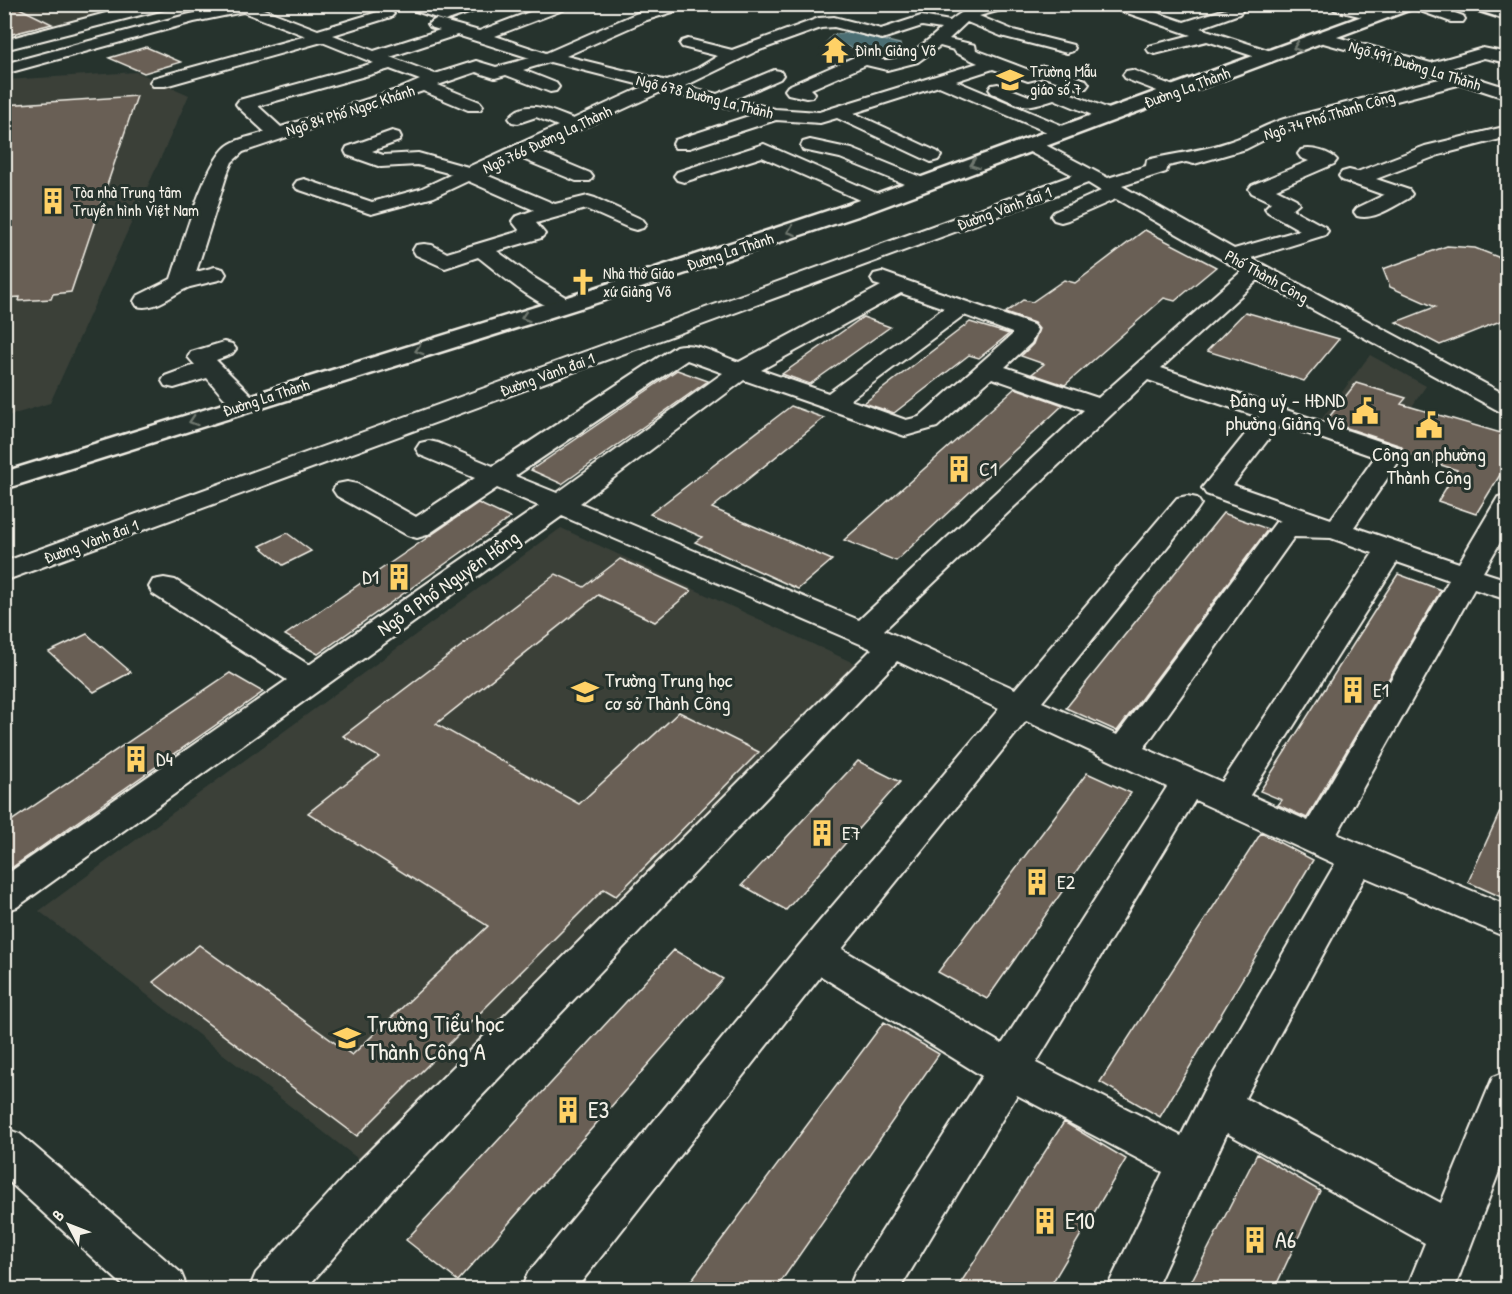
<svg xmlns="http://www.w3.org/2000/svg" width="1512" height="1294" viewBox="0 0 1512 1294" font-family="'Patrick Hand',sans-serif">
<rect width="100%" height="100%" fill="#26332d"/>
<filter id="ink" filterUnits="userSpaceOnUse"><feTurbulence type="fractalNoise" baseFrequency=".0167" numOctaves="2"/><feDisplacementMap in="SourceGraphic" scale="12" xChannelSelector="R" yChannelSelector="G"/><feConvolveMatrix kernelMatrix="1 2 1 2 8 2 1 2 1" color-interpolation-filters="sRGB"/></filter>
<g filter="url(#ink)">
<path fill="#3a4039" d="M5 5H139L5 38Z
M137 72 189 95 50 403 5 417V80Z
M1370 355 1426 386 1384 447 1317 425Z
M561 528 858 665 366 1165 39 911Z"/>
<path fill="#4c6e73" stroke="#8fa2a2" stroke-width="1.5" d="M851 32 900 44 901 50 874 53 827 42 833 35Z"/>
<path fill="#695e54" stroke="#f4f1e8" stroke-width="1.5" d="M4 4H11L52 24 4 36Z
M146 47 181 62 144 73 109 58Z
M137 96 71 292 53 294 51 299 19 301 20 297 4 298V105Z
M1145 230 1216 267 1175 301 1164 298 1065 385 1032 374 1044 364 1021 356 1033 344 1039 329 1034 323 1005 313 1023 300 1032 302 1064 280 1075 283Z
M1447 246 1475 248 1508 261V318L1440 345 1396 322 1435 307 1390 287 1383 269Z
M1245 312 1339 339 1304 381 1207 351Z
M863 317 890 327 810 384 782 374Z
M970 322 1009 334 979 358 969 355 894 413 864 403Z
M677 370 708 381 562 484 531 470Z
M1356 383 1406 398 1401 404 1508 435V462L1476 514 1438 501 1457 470 1406 454 1401 446 1326 421Z
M1015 388 1063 405 896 561 844 540Z
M791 406 824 418 712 508 832 560 798 589 695 542 702 537 650 514Z
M478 503 510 518 318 654 285 635Z
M1223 513 1268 529 1117 731 1066 708Z
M287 533 311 551 283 565 260 546Z
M620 559 691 591 655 622 598 595 436 724 579 804 679 712 759 752 616 896 604 889 357 1136 153 982 199 945 352 1055 488 926 308 813 379 757 343 736 556 574 584 587Z
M1398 574 1441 590 1307 818 1278 805 1282 800 1260 791Z
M87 634 131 672 94 692 49 652Z
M230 673 263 692 4 873V826Z
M858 761 900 782 786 910 742 885Z
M1087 773 1131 793 987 999 938 972Z
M1508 794V900L1468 882Z
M1261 833 1313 860 1160 1117 1100 1082Z
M674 950 723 979 458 1281 406 1240Z
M884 1022 939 1054 775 1290H684Z
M1064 1122 1126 1159 1048 1290H956Z
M1257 1154 1320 1191 1274 1290H1187Z"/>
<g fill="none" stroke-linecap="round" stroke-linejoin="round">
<defs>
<path id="minor" d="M140 4H174L172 7 4 50V40Z
M234 4H265L261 8 318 30 381 11H391L394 14 391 17 333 35 374 51 440 30 430 27 428 24 436 19 479 31 551 4H564L566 7 563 10 495 36 546 53 635 14 666 4H691L689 7 647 20 566 56 667 81 698 68 718 56 682 47 680 44 682 41 688 39 732 50 819 18 834 17 881 29 921 16 950 21C969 4 991 4 1014 4L1012 7 979 16 1013 30 1073 45 1075 48 1073 51 1067 53 1001 36 967 22 949 39 975 45 976 50 1029 70 1044 66 1086 80 1089 84 1086 88 1080 89 1044 77 1028 81 993 69 956 81 1068 128 1070 132 1068 136 1061 138 939 86 854 113 938 152 941 156 938 160 931 162 837 118 820 123 776 120 689 148H675L673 144 675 140 755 114 663 91 535 150 590 173 593 177 590 181H576L520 158 484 174 555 204 588 196 595 198 643 220 646 224 643 228 636 230 629 228 586 209 536 223 545 234 541 238 497 251 533 277 570 300 573 305 570 310C546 316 498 272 478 257L445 268 416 255 413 250 416 245 424 244 432 245 447 253 520 231 512 221 515 217 534 210 468 181 434 197 371 214 297 189 294 185 297 181 304 179 372 202 420 189 452 174 417 165 381 167 347 155 345 151 347 147 392 131 399 133 401 137 399 141 372 151 383 155 418 153 468 167 558 126 536 117 518 123 512 122 509 118C525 96 554 112 573 119L645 86 550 62 523 70 556 83 559 87 556 91 550 92 506 75 495 78 476 72 438 85 480 102 483 106 480 110H468L423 91 243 152 232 162 227 174 196 272 215 267 223 269 226 274 223 279C212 282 201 284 190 287 172 294 156 311 137 306L134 301 137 296 171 279C181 250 205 158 230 144 240 138 254 136 265 132L239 108 236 104 239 100 374 63 322 42 165 86H153L150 82 153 78 306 36 243 12 194 22 4 74V64L186 15ZM922 26 941 29C927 41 908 59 887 60 877 60 870 53 859 55L788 86 785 90 788 94 806 98 812 97 815 93 811 89 866 65 887 70 918 62 940 46 954 50 956 53 978 63 819 112 775 109 735 99 780 79 783 75 780 71 774 70 717 94 685 86 757 51 821 28 834 27 882 39ZM457 35 530 58 496 67 476 61 435 74 390 57ZM390 69 420 80 399 89 281 127 258 106Z
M402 4H426L445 11 464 4H488L486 7 445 21 404 7Z
M1108 4H1131L1184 22 1229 8H1239L1242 11 1239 14 1200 28 1277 53 1279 57 1271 62 1207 41 1155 54 1149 52 1147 49 1149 46 1191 35 1110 7Z
M1334 4H1349L1385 13 1387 16 1379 21 1335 10 1332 7Z
M1407 4H1430L1463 16 1465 19 1463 22H1451L1409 7Z
M1322 33 1431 63 1483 48 1508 53V63L1484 58 1448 69 1508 88V99L1462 84 1296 127 1278 133 1246 149 1194 164 1186 162 1168 166 1166 172 1122 186 1234 249 1300 230 1268 212 1265 208 1271 202 1252 193 1249 189 1252 185 1309 161 1301 158 1298 154 1301 150C1312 147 1330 152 1337 160L1334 164 1276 189 1296 199 1299 203 1292 209 1325 227 1328 231 1325 235 1251 258 1508 396V414L1499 411 1258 280 1161 368 1400 448 1404 454 1354 527 1459 563 1498 497 1508 495V529L1483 572 1508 580V600L1474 589 1337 834 1508 906V938L1365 877 1245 1098 1441 1203 1493 1077 1508 1071V1148L1454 1290H1406L1425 1243 1227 1133 1155 1290H1106L1163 1172 1017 1095 899 1290H848L855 1273 982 1076 821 976 575 1290H521L528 1273 802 942 999 709 897 661 391 1191 305 1290H249L256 1273 359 1161 872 649 562 516 17 907 4 911V876L287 680 153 594 149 587 153 580 164 578 175 580 309 665 539 506 497 488 427 535 417 538 407 535 337 496 333 490 337 484 347 482 357 484 416 517 475 478 420 455 416 449 420 443 429 441 438 443 493 466 676 346C695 341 721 356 739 362L881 286 874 284 871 279 874 274 882 272 1033 325 1037 330 1031 343 1005 367 1098 398 1242 271 1116 199 1068 220 1061 222 1054 220 1051 216 1054 212 1101 191 1088 183 4 581V562L1073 175 1022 148 1020 144 1022 140H1036L1108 178 1146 166 1147 160C1176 153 1203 151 1231 141 1249 135 1265 125 1284 119L1443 78 1392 62 1316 41 1314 38 1316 35ZM901 293 944 308 828 393 761 370ZM964 315 1012 333V335L919 417 906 420 850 400ZM687 360 723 373 557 493 515 476ZM992 378 1084 410 859 620 580 503 744 380 905 436 937 427ZM1148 380 1259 417 1202 488 1206 494 1281 521 1276 522 1117 735 1042 702 1197 510 1201 504 1197 498 1187 496 1177 498 1015 689 884 630ZM1280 424 1375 457 1331 519 1233 485ZM1294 537 1331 538 1373 553 1222 782 1144 748ZM1397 562 1449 580 1308 821 1250 795ZM1026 721 1167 787 1002 1044 842 949ZM1195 800 1335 864 1203 1092 1181 1136 1036 1063Z
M1132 70 1179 88 1182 92 1179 96 1173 97 1126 79 1123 75 1126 71Z
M998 84 1029 96 1058 87 1064 88 1067 92 1114 111 1117 115 1114 119H1102L1054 99C1021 110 1023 106 992 93L989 89 992 85Z
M1508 126V137L1439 155 1376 179 1409 190 1412 194 1409 198C1394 206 1374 221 1357 216L1354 212 1357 208 1384 195 1342 180 1339 176 1342 172 1349 170 1357 172 1425 146Z
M810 140 852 149 928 180 931 184 928 188H914L840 158 803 150 801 146 803 142Z
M764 144 885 197 888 201 885 205H871L762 157 684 182 677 180 674 176 677 172Z
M224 342 232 344 236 349 232 354 216 360 255 399 259 404 255 409C233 415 220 392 207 378L174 388 165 386 162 381 165 376 195 365 188 357 191 352Z
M4 1128 20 1134 181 1273 188 1290H128L4 1177Z"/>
<path id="major" d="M1395 4H1419L1417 7 864 214 596 303 4 489V472L580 293 848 204Z
M1465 4H1491L1508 10V20L1467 7Z"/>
</defs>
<use href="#minor" stroke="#f4f1e8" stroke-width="4"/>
<use href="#major" stroke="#f4f1e8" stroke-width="5"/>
<use href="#minor" fill="#26332d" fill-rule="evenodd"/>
<use href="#major" fill="#26332d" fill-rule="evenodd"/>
</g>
<defs><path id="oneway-chevron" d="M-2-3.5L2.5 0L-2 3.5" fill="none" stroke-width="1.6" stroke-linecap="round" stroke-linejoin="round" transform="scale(1.5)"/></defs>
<g stroke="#6e766e">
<use href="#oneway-chevron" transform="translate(1297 47) rotate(160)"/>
<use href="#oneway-chevron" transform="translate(974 164) rotate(160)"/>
<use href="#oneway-chevron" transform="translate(791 231) rotate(161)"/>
<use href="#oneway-chevron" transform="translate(525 317) rotate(162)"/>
<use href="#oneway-chevron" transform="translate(419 350) rotate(163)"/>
<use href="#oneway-chevron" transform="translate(193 421) rotate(162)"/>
</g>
</g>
<defs>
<symbol id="temple-bare" viewBox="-9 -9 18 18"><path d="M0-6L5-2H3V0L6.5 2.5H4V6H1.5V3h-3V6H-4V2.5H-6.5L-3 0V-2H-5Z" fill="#ffd166" stroke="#26332d" stroke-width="2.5" paint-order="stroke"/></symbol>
<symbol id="school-bare" viewBox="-9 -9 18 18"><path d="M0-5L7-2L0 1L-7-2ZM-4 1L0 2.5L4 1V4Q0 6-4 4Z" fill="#ffd166" stroke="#26332d" stroke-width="2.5" paint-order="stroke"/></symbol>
<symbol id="building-bare" viewBox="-9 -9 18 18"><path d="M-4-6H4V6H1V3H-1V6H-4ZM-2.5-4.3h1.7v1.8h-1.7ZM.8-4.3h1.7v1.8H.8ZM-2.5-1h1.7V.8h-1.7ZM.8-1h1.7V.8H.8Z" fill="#ffd166" stroke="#26332d" stroke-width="2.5" paint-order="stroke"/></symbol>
<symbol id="church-bare" viewBox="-9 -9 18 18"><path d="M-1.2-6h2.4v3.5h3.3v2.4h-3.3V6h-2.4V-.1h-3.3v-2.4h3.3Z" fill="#ffd166" stroke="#26332d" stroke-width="2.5" paint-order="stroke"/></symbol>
<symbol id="civic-bare" viewBox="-9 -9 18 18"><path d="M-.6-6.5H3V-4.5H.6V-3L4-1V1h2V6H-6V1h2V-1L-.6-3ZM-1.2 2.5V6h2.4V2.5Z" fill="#ffd166" stroke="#26332d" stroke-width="2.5" paint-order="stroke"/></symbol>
</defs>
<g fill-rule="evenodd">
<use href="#temple-bare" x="816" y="31" width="38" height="38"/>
<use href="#school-bare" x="991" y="61" width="38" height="38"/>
<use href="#building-bare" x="34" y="182" width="38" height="38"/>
<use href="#church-bare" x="564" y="263" width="38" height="38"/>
<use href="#civic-bare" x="1346" y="392" width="38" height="38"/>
<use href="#civic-bare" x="1410" y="406" width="38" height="38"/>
<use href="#building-bare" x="940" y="450" width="38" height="38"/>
<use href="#building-bare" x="380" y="558" width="38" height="38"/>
<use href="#building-bare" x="1334" y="671" width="38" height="38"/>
<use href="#school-bare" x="566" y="673" width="38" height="38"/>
<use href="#building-bare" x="117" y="740" width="38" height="38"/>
<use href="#building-bare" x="803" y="814" width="38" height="38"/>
<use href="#building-bare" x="1018" y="863" width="38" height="38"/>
<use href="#school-bare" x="328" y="1019" width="38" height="38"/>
<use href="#building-bare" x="549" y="1091" width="38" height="38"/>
<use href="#building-bare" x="1026" y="1202" width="38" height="38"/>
<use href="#building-bare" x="1236" y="1221" width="38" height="38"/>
</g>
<g text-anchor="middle" stroke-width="6" stroke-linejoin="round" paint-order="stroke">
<g font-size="16" fill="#f4f1e8" stroke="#26332d" text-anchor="start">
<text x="855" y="56">Đình Giảng Võ</text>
<text x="1030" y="77">Trường Mẫu<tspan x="1030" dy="18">giáo số 7</tspan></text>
<text x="73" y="198">Tòa nhà Trung tâm<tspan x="73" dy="18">Truyền hình Việt Nam</tspan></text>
<text x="603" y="279">Nhà thờ Giáo<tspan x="603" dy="18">xứ Giảng Võ</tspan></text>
</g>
<g font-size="16" fill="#f4f1e8" stroke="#26332d">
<text transform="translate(1415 65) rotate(17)" y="6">Ngõ 491 Đường La Thành</text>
<text transform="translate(1187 87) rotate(-20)" y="6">Đường La Thành</text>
<text transform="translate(705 96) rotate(14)" y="6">Ngõ 678 Đường La Thành</text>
<text transform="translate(350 110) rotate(-18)" y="6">Ngõ 84 Phố Ngọc Khánh</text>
<text transform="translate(1329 115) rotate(-17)" y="6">Ngõ 74 Phố Thành Công</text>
<text transform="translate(547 139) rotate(-25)" y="6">Ngõ 766 Đường La Thành</text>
<text transform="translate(1004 208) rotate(-20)" y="6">Đường Vành đai 1</text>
<text transform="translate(730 251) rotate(-18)" y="6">Đường La Thành</text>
<text transform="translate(1267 276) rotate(29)" y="6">Phố Thành Công</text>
<text transform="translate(547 374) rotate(-20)" y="6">Đường Vành đai 1</text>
<text transform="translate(266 397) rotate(-18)" y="6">Đường La Thành</text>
<text transform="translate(91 541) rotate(-20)" y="6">Đường Vành đai 1</text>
</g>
<g font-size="20" fill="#f4f1e8" stroke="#26332d" text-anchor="start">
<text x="1345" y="407" text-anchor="end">Đảng uỷ - HĐND<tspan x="1345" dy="23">phường Giảng Võ</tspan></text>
<text x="1429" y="461" text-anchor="middle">Công an phường<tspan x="1429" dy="23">Thành Công</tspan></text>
<text x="979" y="476">C1</text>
<text x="379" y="584" text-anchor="end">D1</text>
<text x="605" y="687">Trường Trung học<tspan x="605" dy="23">cơ sở Thành Công</tspan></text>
<text x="1373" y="697">E1</text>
<text x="156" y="766">D4</text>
<text x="842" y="840">E7</text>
<text x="1057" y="889">E2</text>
</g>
<g font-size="20" fill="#f4f1e8" stroke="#26332d">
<text transform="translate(448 583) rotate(-35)" y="7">Ngõ 9 Phố Nguyên Hồng</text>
</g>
<g font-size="24" fill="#f4f1e8" stroke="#26332d" text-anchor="start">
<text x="367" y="1032">Trường Tiểu học<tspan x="367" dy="28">Thành Công A</tspan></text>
<text x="588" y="1118">E3</text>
<text x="1065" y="1229">E10</text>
<text x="1275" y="1248">A6</text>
</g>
</g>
<rect width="1512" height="1294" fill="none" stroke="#26332d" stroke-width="24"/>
<rect x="12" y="12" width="1488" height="1270" fill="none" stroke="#f4f1e8" stroke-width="2" filter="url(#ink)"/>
<g transform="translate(69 1225) rotate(312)" stroke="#26332d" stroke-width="4.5" paint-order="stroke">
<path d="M0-4.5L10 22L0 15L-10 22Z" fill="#f4f1e8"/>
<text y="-9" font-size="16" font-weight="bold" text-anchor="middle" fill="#f4f1e8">B</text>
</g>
</svg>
